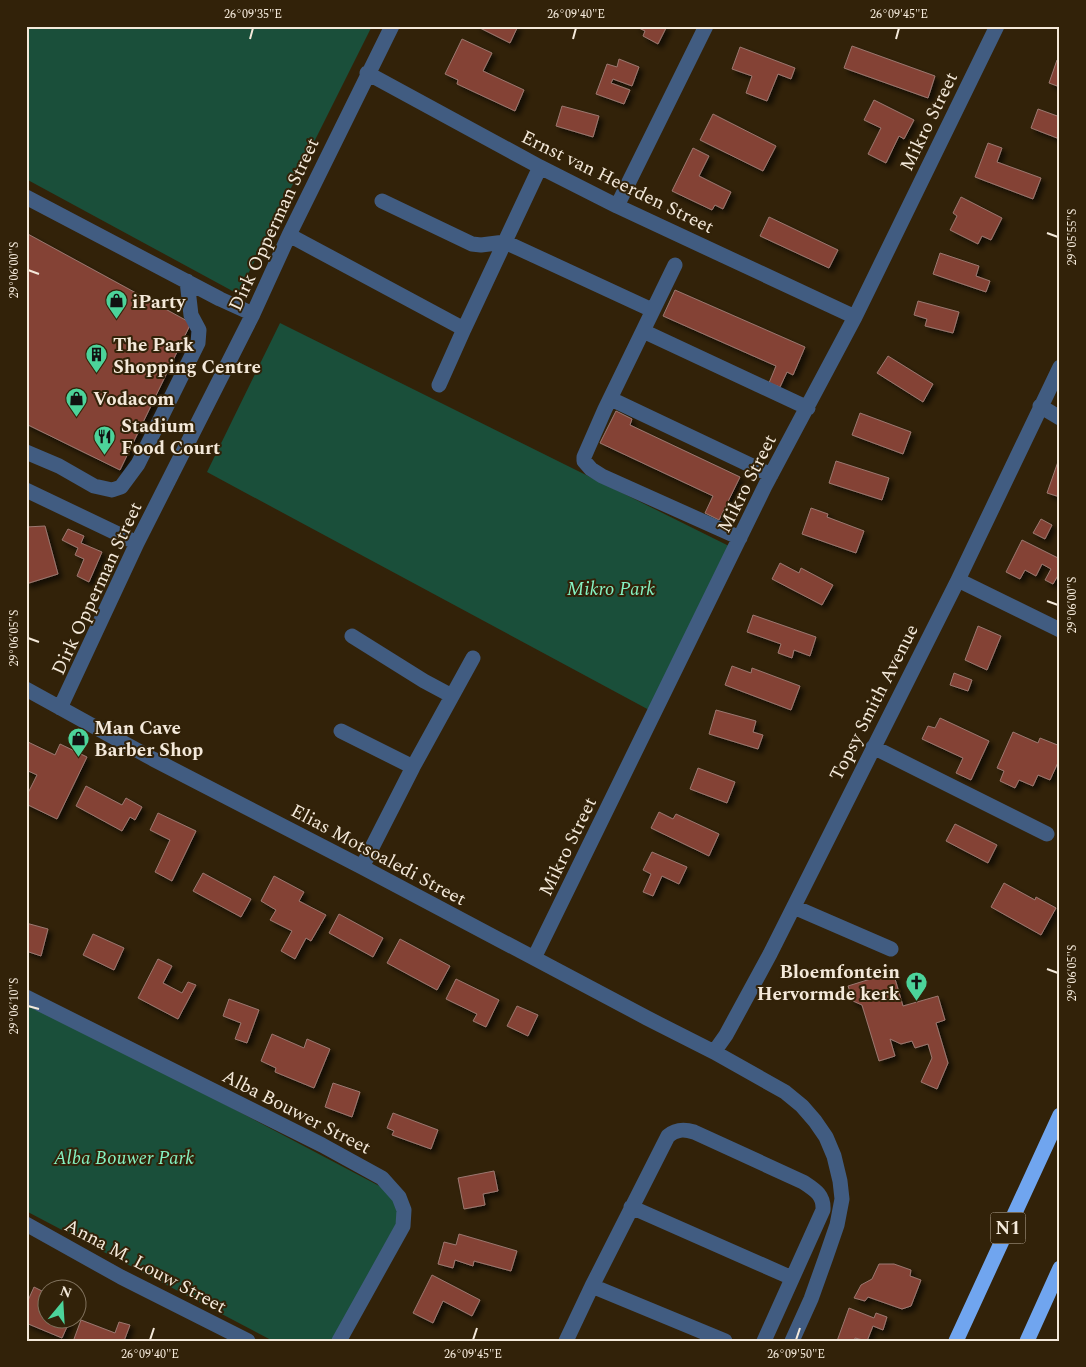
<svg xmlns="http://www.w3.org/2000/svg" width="1086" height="1367" viewBox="0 0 1086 1367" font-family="Spectral,serif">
<defs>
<filter id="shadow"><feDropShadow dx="4" dy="4" stdDeviation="2.5" flood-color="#0009"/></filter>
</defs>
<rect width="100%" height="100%" fill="#322209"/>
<path fill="#1a4f3a" d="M26 26H372L238 294 26 179Z
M280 323 733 548 651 711 207 472Z
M26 999 385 1189 397 1206 400 1221 345 1341H273L26 1211Z"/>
<path fill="#844235" stroke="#9b7870" filter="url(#shadow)" d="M476 26H518L510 43Z
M635 26H667L658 44 643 36 645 31Z
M462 39 492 53 483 71 524 90 515 111 457 84 458 80 445 74Z
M852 46 935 76 928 98 844 68Z
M740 47 795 68 791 79 778 74 767 101 746 93 752 76 732 69Z
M619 59 639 67 632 86 613 79 611 83 630 90 624 104 596 94 607 64 617 67Z
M1057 60 1060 61V87L1049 83Z
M874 100 914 120 904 139 899 136 886 163 868 154 881 128 864 120Z
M562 106 599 116 593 137 556 126Z
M1038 109 1060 117V132L1057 138 1031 128Z
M713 114 776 146 763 171 700 140Z
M988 143 1002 148 997 162 1041 178 1033 199 975 177Z
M693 148 709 156 699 176 731 192 723 209 715 205 712 210 672 191Z
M961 197 1002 218 991 240 982 236 978 244 950 230 957 216 953 213Z
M769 217 838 250 829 268 760 236Z
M26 233 191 323 120 470 26 424Z
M940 253 979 266 976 276 990 281 986 292 933 274Z
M675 290 805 347 793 375 787 372 780 387 769 383 776 366 663 316Z
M918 301 959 312 953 333 925 326 927 319 914 315Z
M888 356 933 384 923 402 877 373Z
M616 411 632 419 630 425 740 477 719 520 705 513 713 496 600 443Z
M860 413 911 432 903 454 852 435Z
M1060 456V497L1047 493Z
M836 461 889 478 882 500 829 483Z
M811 508 828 514 827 517 864 531 856 553 802 534Z
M1041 519 1052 525 1045 539 1033 533Z
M45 526 58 574 26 584V527Z
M68 529 84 536 81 543 102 552 89 582 77 576 84 559 75 555 78 548 62 540Z
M1022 540 1060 559V572L1053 584 1045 580 1051 569 1042 564 1036 576 1025 570 1020 579 1006 572Z
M780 563 799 573 801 568 833 585 822 605 772 579Z
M753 615 816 637 810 656 794 650 792 658 778 653 781 644 747 632Z
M978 626 1001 636 987 670 965 660Z
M732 666 751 673 752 668 800 686 791 710 725 685Z
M954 673 972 680 968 691 950 685Z
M716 710 756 721 753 732 763 735 758 749 709 734Z
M940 718 989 741 971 780 956 773 963 758 922 739 928 726 935 728Z
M1013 732 1038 743 1040 738 1060 746V758L1050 780 1038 775 1033 786 1019 780 1015 788 1000 781 1004 771 997 768Z
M28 742 55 755 60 744 87 757 57 819 26 804V797L37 775 26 770V746Z
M698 768 735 782 727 803 690 789Z
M86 786 122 805 126 798 142 807 135 820 130 817 122 831 76 806Z
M659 812 673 819 676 814 719 834 709 856 651 828Z
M158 813 196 831 172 881 155 872 170 840 150 830Z
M955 824 997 845 988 863 946 841Z
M652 852 687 867 679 884 662 876 653 896 643 892 651 874 643 870Z
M203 873 251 899 241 917 193 891Z
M274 876 304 892 299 901 326 915 311 941 306 938 295 959 281 951 292 931 270 920 276 910 261 901Z
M1004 883 1035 900 1036 897 1056 908 1041 935 991 907Z
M339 914 383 938 373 957 329 933Z
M26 923 48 929 41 956 26 951Z
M93 934 124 948 114 970 83 955Z
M400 939 450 966 437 990 387 963Z
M158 959 172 966 163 983 182 993 188 982 196 985 178 1019 138 998Z
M893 972 903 1006 938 996 945 1020 936 1023 948 1063 937 1089 921 1082 932 1058 928 1044 915 1048 912 1041 901 1044 890 1039 895 1056 879 1061 862 1005 853 1001 848 986Z
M456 979 499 1000 486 1027 473 1021 477 1014 446 999Z
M229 999 259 1010 247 1043 235 1039 241 1023 223 1016Z
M517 1006 538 1015 528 1036 507 1026Z
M272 1034 304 1048 307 1039 330 1049 314 1088 275 1072 276 1068 261 1061Z
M333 1083 360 1092 352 1117 325 1107Z
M393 1113 438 1130 431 1149 392 1135 394 1131 387 1128Z
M494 1171 498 1191 483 1194 485 1205 464 1209 458 1178Z
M459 1234 517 1251 511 1271 474 1261 473 1266 455 1260 453 1268 438 1264 444 1242 456 1245Z
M879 1264H894L911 1270 910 1276 921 1280 911 1306 902 1309 868 1297 865 1301 854 1298 861 1285 872 1279Z
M432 1275 480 1300 472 1316 443 1301 433 1323 413 1313Z
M34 1287 48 1294V1320H70L62 1338 26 1323V1305Z
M849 1308 874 1318 876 1313 887 1317 883 1330 873 1326 867 1341 855 1338 854 1341H837Z
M81 1320 115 1333 119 1322 130 1325 124 1341H78L74 1339Z"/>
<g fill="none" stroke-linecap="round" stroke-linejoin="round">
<path stroke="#415c81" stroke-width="15" d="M367 73 540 167 617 206 855 317
M26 197 220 299 253 314
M382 201 472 244 481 245 505 242 652 310
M617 206 706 26
M289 235 464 329 439 385
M675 265 605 409 584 457V461L591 469 602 476 740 538
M464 329 540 167
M643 331 808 408
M611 399 771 475
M1040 406 1060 418
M26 452 59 466 94 486 112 490 121 487 138 464 198 343 199 330 191 315 187 281
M26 490 137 543
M958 580 1060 630
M352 636 424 681 452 696
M26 689 153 759 362 867 647 1018 714 1052 785 1092 802 1106 815 1121 826 1137 834 1156 840 1181 842 1199 837 1225 826 1257 811 1299 792 1341
M60 708 137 543 253 314 289 235 392 26
M341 731 413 767
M873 747 1047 834
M362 867 413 767 473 658
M794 907 891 949
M534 958 765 486 855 317 997 26
M26 997 322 1145 382 1178 399 1197 404 1210 403 1226 339 1341
M714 1052 726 1035 770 954 958 580 1060 367
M631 1207 792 1278
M26 1224 121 1277 248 1341
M592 1286 725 1341
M566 1341 592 1286 668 1136C676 1129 684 1129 694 1132L803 1182C815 1190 824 1195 823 1210L764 1341"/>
<path stroke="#70a5ef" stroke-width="15" d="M956 1341 1060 1115
M1027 1341 1060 1268"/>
</g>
<path fill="none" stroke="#f4e9da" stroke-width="2" d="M250 39 253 28M573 39 576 28M896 39 899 28M1047 233 1058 237M28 270 39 274M1047 601 1058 605M28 638 39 642M1047 969 1058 973M28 1006 39 1009M150 1340 154 1328M473 1340 477 1328M796 1340 800 1328"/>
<defs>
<symbol id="shop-pin" viewBox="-11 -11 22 30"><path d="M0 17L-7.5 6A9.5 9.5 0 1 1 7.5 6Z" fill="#4cd39a" stroke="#322209"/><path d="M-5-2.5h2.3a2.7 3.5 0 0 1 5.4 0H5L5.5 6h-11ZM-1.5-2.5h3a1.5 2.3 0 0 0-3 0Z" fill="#111"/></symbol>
<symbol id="building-pin" viewBox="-11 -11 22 30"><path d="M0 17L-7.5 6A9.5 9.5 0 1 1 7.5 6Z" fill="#4cd39a" stroke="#322209"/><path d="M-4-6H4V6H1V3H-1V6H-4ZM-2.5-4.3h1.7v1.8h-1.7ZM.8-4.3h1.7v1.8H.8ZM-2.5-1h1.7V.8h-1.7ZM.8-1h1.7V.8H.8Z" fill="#111"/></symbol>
<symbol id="restaurant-pin" viewBox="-11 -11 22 30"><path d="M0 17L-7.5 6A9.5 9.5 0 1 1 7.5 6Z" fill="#4cd39a" stroke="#322209"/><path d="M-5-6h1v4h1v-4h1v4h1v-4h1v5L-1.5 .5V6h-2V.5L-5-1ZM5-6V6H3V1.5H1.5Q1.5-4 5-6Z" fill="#111"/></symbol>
<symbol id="church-pin" viewBox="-11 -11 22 30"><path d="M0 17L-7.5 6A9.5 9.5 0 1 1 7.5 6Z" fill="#4cd39a" stroke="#322209"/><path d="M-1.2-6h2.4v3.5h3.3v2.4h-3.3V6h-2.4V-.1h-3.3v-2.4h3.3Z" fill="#111"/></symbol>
</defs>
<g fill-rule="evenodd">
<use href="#shop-pin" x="104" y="288" width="25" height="34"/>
<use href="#building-pin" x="84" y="342" width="25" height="34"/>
<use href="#shop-pin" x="64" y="386" width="25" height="34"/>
<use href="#restaurant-pin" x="92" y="424" width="25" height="34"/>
<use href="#shop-pin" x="66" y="726" width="25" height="34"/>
<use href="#church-pin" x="904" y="970" width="25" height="34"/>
</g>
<g text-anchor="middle" stroke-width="4" stroke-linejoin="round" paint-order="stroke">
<rect fill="#322209" stroke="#baad9b" stroke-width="1" x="990.5" y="1212.5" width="35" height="31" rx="4"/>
<g font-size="18" font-weight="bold" fill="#f4e9da">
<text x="1008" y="1234">N1</text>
</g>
<g font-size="19" fill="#f4e9da" stroke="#322209">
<text transform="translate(928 121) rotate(-64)" y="7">Mikro Street</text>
<text transform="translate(618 181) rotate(26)" y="7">Ernst van Heerden Street</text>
<text transform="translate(273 224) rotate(-65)" y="7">Dirk Opperman Street</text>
<text transform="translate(746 483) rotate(-63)" y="7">Mikro Street</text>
<text transform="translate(96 588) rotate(-65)" y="7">Dirk Opperman Street</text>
<text transform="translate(873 702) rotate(-63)" y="7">Topsy Smith Avenue</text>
<text transform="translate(567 846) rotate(-64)" y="7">Mikro Street</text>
<text transform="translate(379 854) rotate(28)" y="7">Elias Motsoaledi Street</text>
<text transform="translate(297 1111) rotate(27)" y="7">Alba Bouwer Street</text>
<text transform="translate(146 1265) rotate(28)" y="7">Anna M. Louw Street</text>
</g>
<g font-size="19" font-weight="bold" fill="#f4e9da" stroke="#322209" text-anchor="start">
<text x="132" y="308">iParty</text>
<text x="113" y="351">The Park<tspan x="113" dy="22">Shopping Centre</tspan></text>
<text x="93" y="405">Vodacom</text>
<text x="121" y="432">Stadium<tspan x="121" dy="22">Food Court</tspan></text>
<text x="94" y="734">Man Cave<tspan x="94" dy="22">Barber Shop</tspan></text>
<text x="900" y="978" text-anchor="end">Bloemfontein<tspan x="900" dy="22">Hervormde kerk</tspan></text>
</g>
<g font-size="19" font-style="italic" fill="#85f2c2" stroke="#322209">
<text x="611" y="595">Mikro Park</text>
<text x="124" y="1164">Alba Bouwer Park</text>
</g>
</g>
<rect width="1086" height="1367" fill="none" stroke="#322209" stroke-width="55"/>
<g transform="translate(62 1304) rotate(18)"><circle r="24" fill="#322209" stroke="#80725d"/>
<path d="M0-4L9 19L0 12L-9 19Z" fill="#4cd39a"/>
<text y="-8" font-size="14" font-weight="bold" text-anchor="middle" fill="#f4e9da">N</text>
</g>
<rect x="28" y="28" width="1030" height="1312" fill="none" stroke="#f4e9da" stroke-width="2"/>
<g font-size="12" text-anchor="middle" fill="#f4e9da">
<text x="253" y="18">26°09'35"E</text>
<text x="576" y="18">26°09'40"E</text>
<text x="899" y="18">26°09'45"E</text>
<text transform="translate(1072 237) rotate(-90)" y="4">29°05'55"S</text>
<text transform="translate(14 270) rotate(-90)" y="4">29°06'00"S</text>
<text transform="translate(1072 605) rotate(-90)" y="4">29°06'00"S</text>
<text transform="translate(14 638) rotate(-90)" y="4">29°06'05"S</text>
<text transform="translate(1072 973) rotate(-90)" y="4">29°06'05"S</text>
<text transform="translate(14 1006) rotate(-90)" y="4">29°06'10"S</text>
<text x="150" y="1358">26°09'40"E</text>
<text x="473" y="1358">26°09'45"E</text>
<text x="796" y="1358">26°09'50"E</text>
</g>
</svg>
